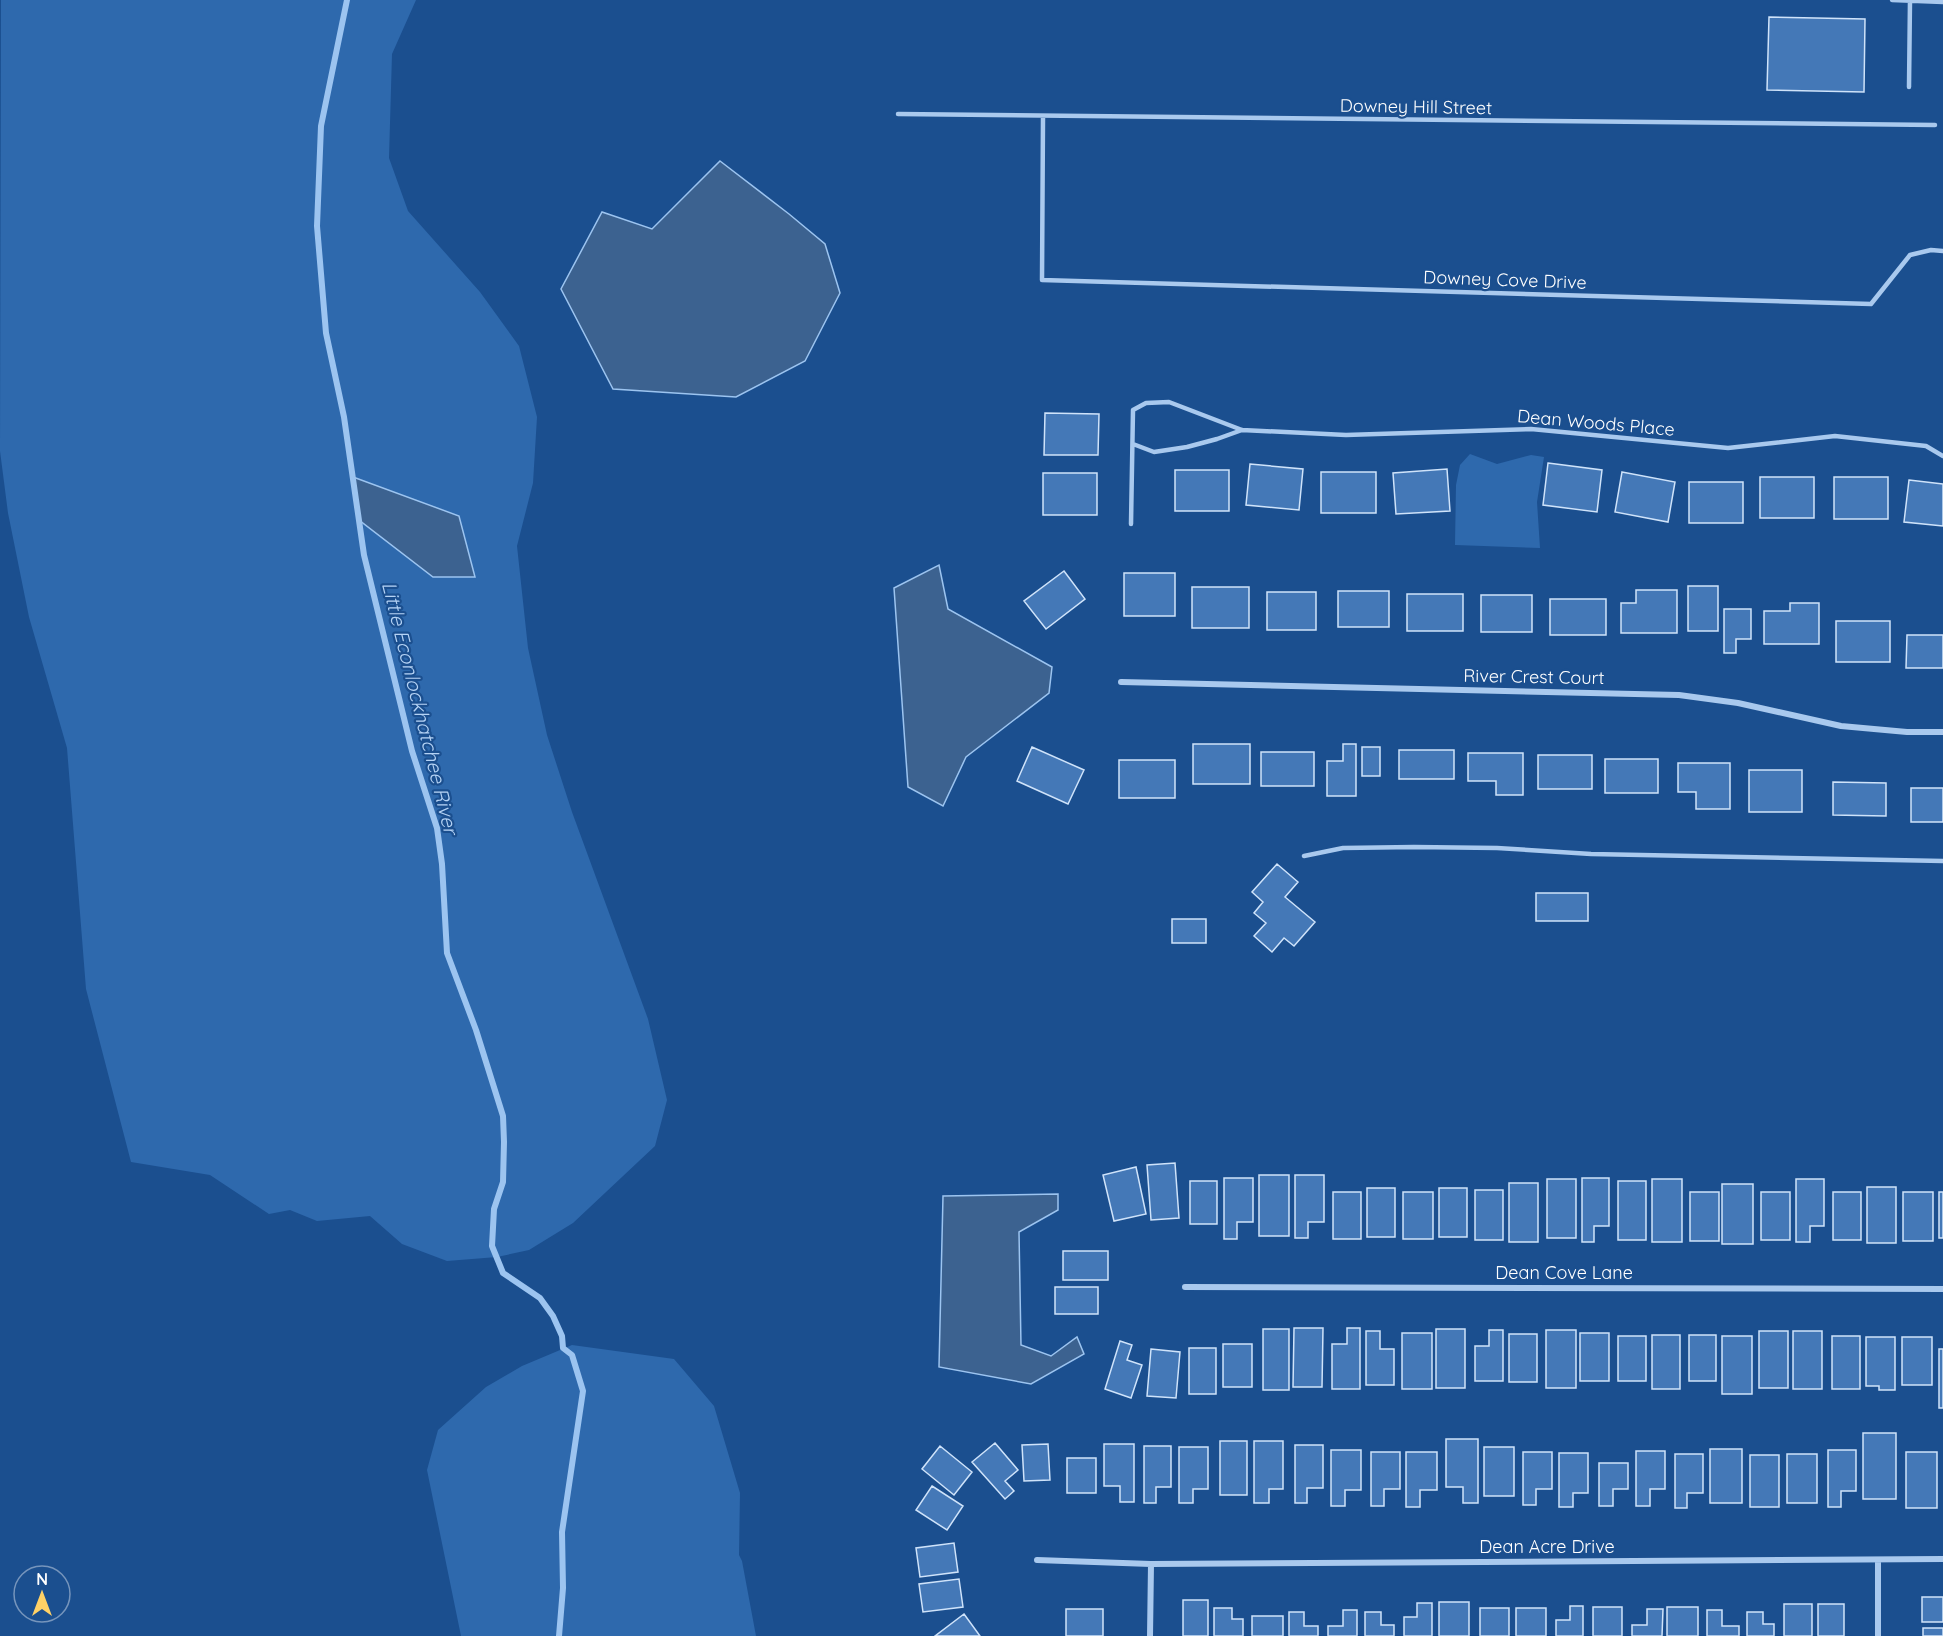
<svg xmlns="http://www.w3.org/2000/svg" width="1943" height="1636" viewBox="0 0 1943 1636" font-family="Quicksand,sans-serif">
<rect width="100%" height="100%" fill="#1b4f8f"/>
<path fill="#2e69ad" d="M1 0H416L392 54 389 158 408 211 480 292 519 346 537 417 533 483 517 546 528 648 547 735 572 812 648 1019 667 1100 655 1146 573 1223 529 1250 497 1257 447 1261 402 1244 370 1216 317 1221 290 1210 269 1214 210 1175 131 1162 86 989 67 748 29 617 8 513 0 451Z
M1470 454 1497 464 1531 455 1544 457 1537 502 1540 548 1455 545 1456 485 1460 465Z
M572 1345 674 1359 714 1406 740 1493 739 1555 742 1561 756 1636H461L427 1470 438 1430 486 1387 522 1366Z"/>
<path fill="#3c6290" stroke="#9cc4f0" stroke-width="1.5" d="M720 161 789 214 825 244 840 293 805 361 736 397 613 389 561 289 602 212 652 229Z
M353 477 459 516 475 577H433L359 520Z
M939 565 948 609 1052 667 1049 693 966 757 943 806 908 787 894 588Z
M1058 1194V1210L1019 1232 1021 1345 1051 1356 1077 1337 1084 1354 1031 1384 939 1367 943 1196Z"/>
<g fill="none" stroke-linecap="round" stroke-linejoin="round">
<path stroke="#9cc4f0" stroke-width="6" d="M347 0 321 126 317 226 326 333 344 417 364 555 412 751 437 828 442 864 447 953 476 1030 503 1116 504 1142 503 1182 494 1209 492 1246 503 1273 540 1298 553 1316 562 1336 563 1348 572 1355 583 1391 562 1532 563 1588 559 1636"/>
</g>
<path fill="#4478b7" stroke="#cfe3fa" stroke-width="1.5" d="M1769 17 1865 19 1864 92 1767 90Z
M1045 413 1099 414 1098 455H1044Z
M1548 463 1602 470 1597 512 1543 505Z
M1250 464 1303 469 1299 510 1246 505Z
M1447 469 1450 511 1396 514 1393 473Z
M1175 470H1229V511H1175Z
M1321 472H1376V513H1321Z
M1622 472 1675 482 1668 522 1615 512Z
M1043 473H1097V515H1043Z
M1760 477H1814V518H1760Z
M1834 477H1888V519H1834Z
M1909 480 1943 484V526L1904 522Z
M1689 482H1743V523H1689Z
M1064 571 1085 599 1046 629 1024 601Z
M1124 573H1175V616H1124Z
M1688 586H1718V631H1688Z
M1192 587H1249V628H1192Z
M1636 590H1677V633H1621V603H1636Z
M1338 591H1389V627H1338Z
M1267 592H1316V630H1267Z
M1407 594H1463V631H1407Z
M1481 595H1532V632H1481Z
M1550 599H1606V635H1550Z
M1790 603H1819V644H1764V611H1790Z
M1724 609H1751V639H1736V653H1724Z
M1836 621H1890V662H1836Z
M1907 635H1943V668H1906Z
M1193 744H1250V784H1193Z
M1343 744H1356V796H1327V761H1343Z
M1032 747 1084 770 1068 804 1017 781Z
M1362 747H1380V776H1362Z
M1399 750H1454V779H1399Z
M1261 752H1314V786H1261Z
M1468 753H1523V795H1496V781H1468Z
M1538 755H1592V789H1538Z
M1605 759H1658V793H1605Z
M1119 760H1175V798H1119Z
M1678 763H1730V809H1696V792H1678Z
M1749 770H1802V812H1749Z
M1833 782 1886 783V816L1833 815Z
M1911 788H1943V822H1911Z
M1277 864 1298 882 1285 897 1315 922 1294 946 1284 938 1272 952 1254 936 1266 923 1254 913 1263 902 1252 892Z
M1536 893H1588V921H1536Z
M1172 919H1206V943H1172Z
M1175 1163 1179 1218 1151 1220 1147 1165Z
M1136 1167 1146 1214 1114 1221 1103 1175Z
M1259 1175H1289V1236H1259Z
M1295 1175H1324V1222H1308V1238H1295Z
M1224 1178H1253V1222H1237V1239H1224Z
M1582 1178H1609V1226H1594V1242H1582Z
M1547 1179H1576V1238H1547Z
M1652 1179H1682V1242H1652Z
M1796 1179H1824V1226H1810V1242H1796Z
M1190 1181H1217V1224H1190Z
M1618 1181H1646V1240H1618Z
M1509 1183H1538V1242H1509Z
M1722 1184H1753V1244H1722Z
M1867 1187H1896V1243H1867Z
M1367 1188H1395V1237H1367Z
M1439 1188H1467V1237H1439Z
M1475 1190H1503V1240H1475Z
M1333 1192H1361V1239H1333Z
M1403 1192H1433V1239H1403Z
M1690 1192H1719V1241H1690Z
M1761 1192H1790V1240H1761Z
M1833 1192H1861V1240H1833Z
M1903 1192H1933V1241H1903Z
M1939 1192H1943V1238H1939Z
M1063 1251H1108V1280H1063Z
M1055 1287H1098V1314H1055Z
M1294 1328H1323L1322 1387H1293Z
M1347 1328H1360V1389H1332V1344H1347Z
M1263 1329H1289V1390H1263Z
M1436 1329H1465V1388H1436Z
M1489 1330H1503V1381H1475V1346H1489Z
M1546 1330H1576V1388H1546Z
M1366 1331H1380V1349H1394V1385H1366Z
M1759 1331H1788V1388H1759Z
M1793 1331H1822V1389H1793Z
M1402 1333H1432V1389H1402Z
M1580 1333H1609V1381H1580Z
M1509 1334H1537V1382H1509Z
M1652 1335H1680V1389H1652Z
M1689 1335H1716V1381H1689Z
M1618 1336H1646V1381H1618Z
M1722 1336H1752V1394H1722Z
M1832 1336H1860V1389H1832Z
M1866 1337H1895V1390H1879V1386H1866Z
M1902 1337H1932V1385H1902Z
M1120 1341 1132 1345 1127 1360 1142 1365 1131 1398 1105 1389Z
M1223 1344H1252V1387H1223Z
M1189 1348H1216V1394H1189Z
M1151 1349 1180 1352 1176 1398 1147 1396Z
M1939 1349H1943V1408H1939Z
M1863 1433H1896V1499H1863Z
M1446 1439H1478V1503H1463V1487H1446Z
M1220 1441H1247V1495H1220Z
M1254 1441H1283V1489H1269V1503H1254Z
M995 1443 1018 1470 1005 1481 1014 1491 1005 1499 972 1462Z
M1048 1444 1050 1480 1024 1481 1022 1445Z
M1104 1444H1134V1502H1120V1486H1104Z
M1295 1445H1323V1488H1307V1503H1295Z
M940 1446 972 1472 954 1495 922 1469Z
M1144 1446H1171V1487H1156V1503H1144Z
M1179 1447H1208V1489H1193V1503H1179Z
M1484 1447H1514V1496H1484Z
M1710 1449H1742V1503H1710Z
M1331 1450H1361V1490H1345V1506H1331Z
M1828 1450H1856V1491H1841V1507H1828Z
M1636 1451H1665V1489H1650V1506H1636Z
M1371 1452H1400V1489H1384V1506H1371Z
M1406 1452H1437V1490H1420V1507H1406Z
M1523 1452H1552V1489H1536V1505H1523Z
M1906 1452H1937V1508H1906Z
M1559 1453H1588V1493H1573V1507H1559Z
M1675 1454H1703V1493H1687V1508H1675Z
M1787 1454H1817V1503H1787Z
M1750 1455H1779V1507H1750Z
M1067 1458H1096V1493H1067Z
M1599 1463H1628V1489H1613V1506H1599Z
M932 1486 963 1506 947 1530 916 1510Z
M954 1543 958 1572 920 1577 916 1548Z
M959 1579 963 1607 923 1612 919 1584Z
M1922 1597H1943V1622H1922Z
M1183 1600H1208V1636H1183Z
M1439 1602H1469V1636H1439Z
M1417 1603H1432V1636H1404V1617H1417Z
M1784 1604H1812V1636H1784Z
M1818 1604H1844V1636H1818Z
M1570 1606H1583V1636H1556V1620H1570Z
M1593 1607H1622V1636H1593Z
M1667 1607H1698V1636H1667Z
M1214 1608H1232V1619H1243V1636H1214Z
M1480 1608H1509V1636H1480Z
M1516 1608H1546V1636H1516Z
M1066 1609H1103V1636H1066Z
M1647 1609H1663L1662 1636H1632V1625H1647Z
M1343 1610H1357V1636H1328V1626H1343Z
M1707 1610H1722V1626H1739V1636H1707Z
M1289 1612H1304V1626H1318V1636H1289Z
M1365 1612H1381V1625H1394V1636H1365Z
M1747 1612H1763V1624H1774V1636H1747Z
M964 1614 980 1636H935Z
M1252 1616H1283V1636H1252Z
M1923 1628H1943V1636H1923Z"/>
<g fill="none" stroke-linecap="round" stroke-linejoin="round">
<path stroke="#a9c9ee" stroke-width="4.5" d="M1892 0 1943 2
M1909 87 1910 0
M898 114 1935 125
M1043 117 1042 280 1871 304 1910 255 1931 250 1943 251
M1133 444 1154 452 1187 447 1217 439 1242 430
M1131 524 1133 410 1146 403 1169 402 1242 430 1346 435 1531 429 1728 448 1835 436 1926 446 1943 456
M1304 856 1343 848 1414 847 1497 848 1591 854 1943 861"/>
<path stroke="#a9c9ee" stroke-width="6" d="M1121 682 1679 695 1738 703 1841 726 1907 732H1943
M1185 1287 1943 1289
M1037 1560 1151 1564 1943 1559
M1878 1560V1636
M1150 1636 1151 1564"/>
</g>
<g text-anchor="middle" stroke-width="4.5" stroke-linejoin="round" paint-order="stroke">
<g font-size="18" fill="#fff" stroke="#1b4f8f">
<text transform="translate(1416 107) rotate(1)" y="6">Downey Hill Street</text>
<text transform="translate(1505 280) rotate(2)" y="6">Downey Cove Drive</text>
<text transform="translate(1596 423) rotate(5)" y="6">Dean Woods Place</text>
<text transform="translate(1534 677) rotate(1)" y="6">River Crest Court</text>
<text x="1564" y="1279">Dean Cove Lane</text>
<text x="1547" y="1553">Dean Acre Drive</text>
</g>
<g font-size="20" font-style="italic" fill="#b5d3f5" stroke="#1b4f8f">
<text transform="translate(420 708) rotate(76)" y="7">Little Econlockhatchee River</text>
</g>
</g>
<g transform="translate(42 1594)"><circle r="28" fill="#1b4f8f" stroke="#7695bc" stroke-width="1.5"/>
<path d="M0-4.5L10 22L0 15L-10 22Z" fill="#ffd166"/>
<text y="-9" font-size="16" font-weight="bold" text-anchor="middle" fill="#ffffff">N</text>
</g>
</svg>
